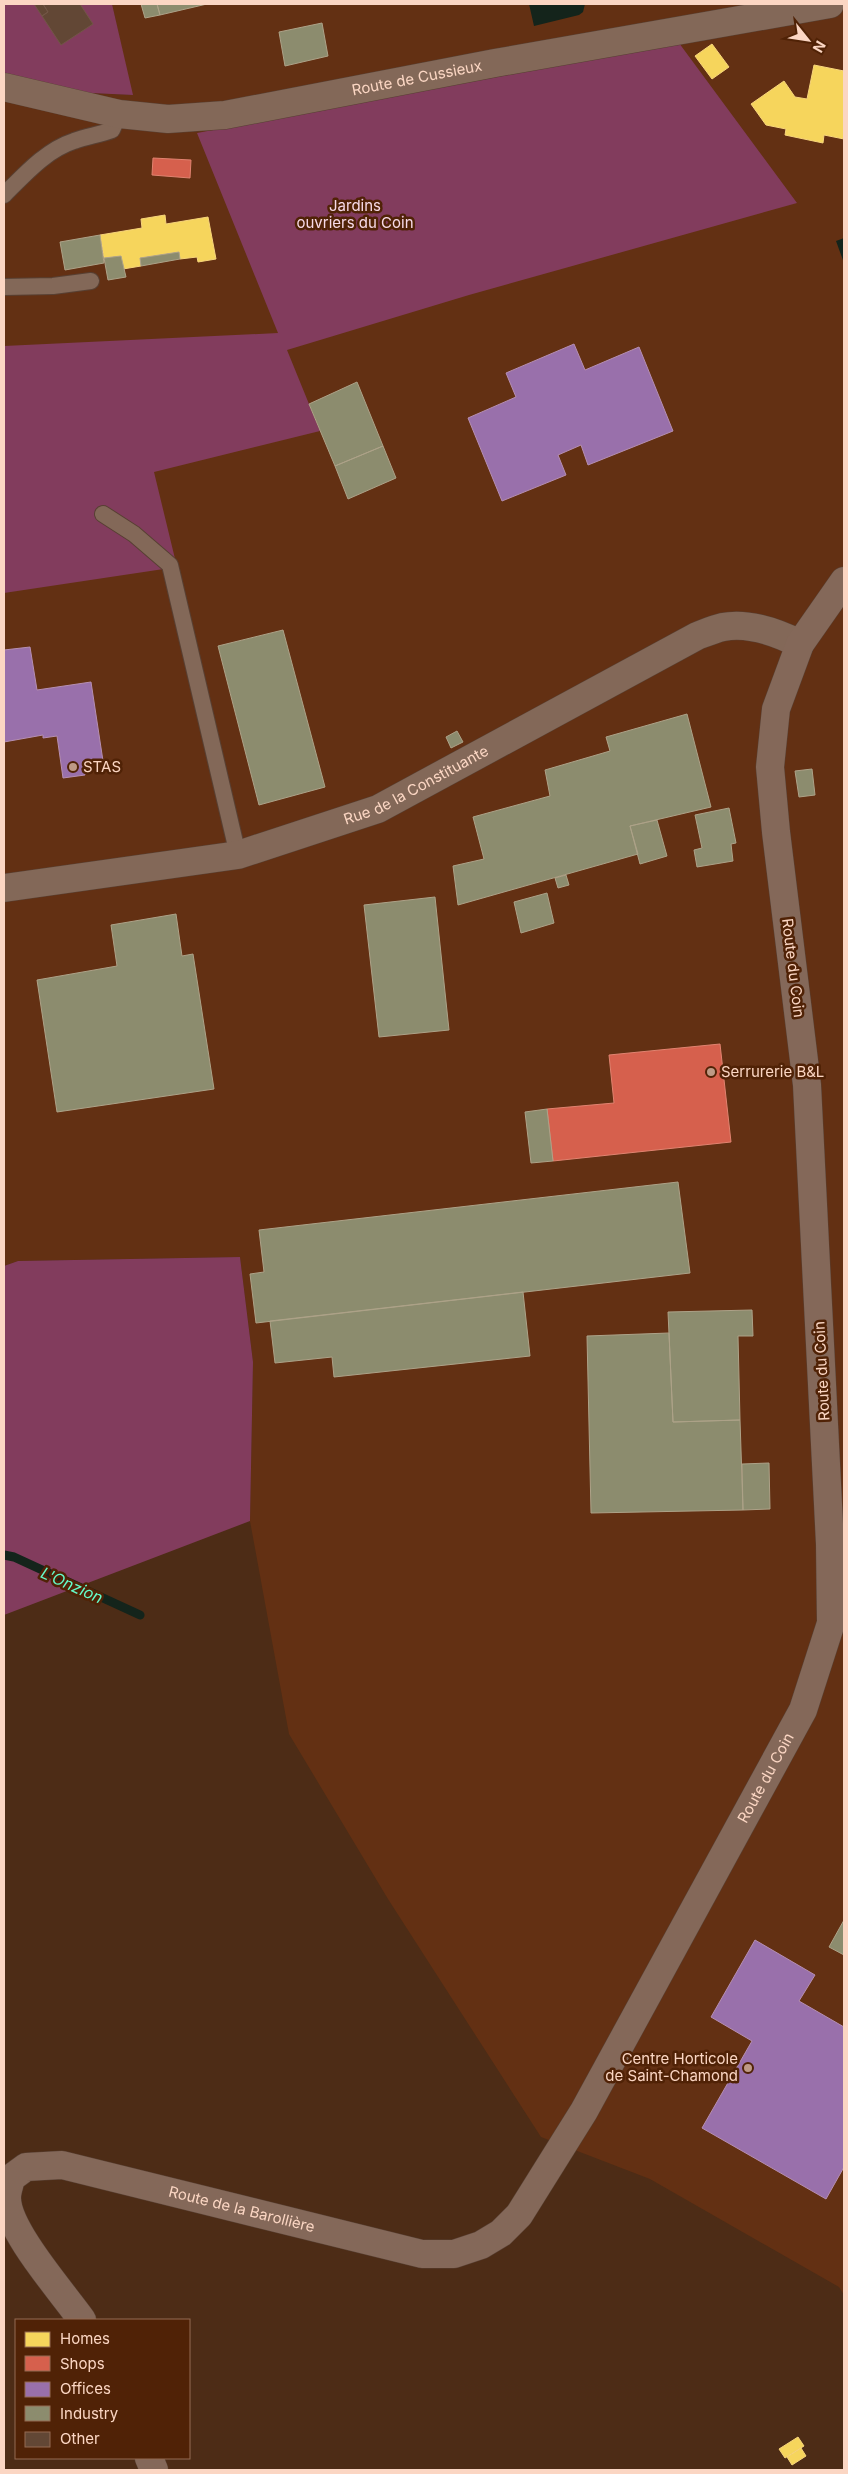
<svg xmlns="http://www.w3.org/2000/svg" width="848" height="2474" viewBox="0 0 848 2474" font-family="Inter,sans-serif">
<rect width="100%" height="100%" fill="#4d2c16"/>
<path fill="#633013" d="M112 4H844V2295L839 2287 650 2179 541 2137 388 1899 289 1734 250 1521 253 1362 240 1257 18 1261 4 1266V89L132 95Z"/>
<path fill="#823c5d" d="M4 4H112L133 95 4 89Z
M679 43 797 203 469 295 287 350 320 431 154 472 177 567 4 593V346L278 333 197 133Z
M240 1257 253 1362 250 1521 4 1615V1266L18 1261Z"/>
<path fill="#14241b" d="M529 4H585L583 12 579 15 534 26Z
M844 238V263L836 241Z"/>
<path fill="#f6d55c" stroke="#f8d57b" d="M712 44 729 67 712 79 695 56Z
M814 65 844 71V139L824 135 823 143 785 135 786 129 766 125 751 104 784 81 795 97 807 99Z
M165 215 166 224 208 217 216 259 198 262 197 257 180 259 179 252 140 258 141 266 123 269 121 256 104 258 100 235 142 228 141 219Z
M798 2437 804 2446 785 2458 779 2449Z
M801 2448 806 2456 792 2465 787 2457Z"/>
<path fill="#d6604d" stroke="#e18370" d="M153 158 191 160 190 178 152 175Z
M720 1044 731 1142 553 1161 547 1109 614 1103 609 1055Z"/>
<path fill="#9970ab" stroke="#b68fb2" d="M574 344 585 370 639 347 673 431 588 465 581 445 558 455 566 475 502 501 468 418 516 397 506 373Z
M30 647 37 690 91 682 103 761 84 763 85 775 63 778 57 736 43 738V735L4 742V650Z
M755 1940 815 1975 799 2001 844 2027V2167L826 2199 702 2128 752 2041 711 2017Z"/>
<path fill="#8c8c6e" stroke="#ada288" d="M141 4H157L160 15 145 18Z
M157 4H207L160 15Z
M322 23 328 56 285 66 279 32Z
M100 235 104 263 65 270 60 242Z
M179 252 180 259 141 266 140 258Z
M121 256 126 277 108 280 104 258Z
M357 382 383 446 335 466 309 404Z
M383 446 396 478 348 499 335 466Z
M283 630 325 787 259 805 218 646Z
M687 714 711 807 630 826 638 854 458 905 453 866 484 859 473 817 550 796 545 770 610 751 606 737Z
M457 731 463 742 451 748 446 737Z
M812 769 815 795 799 797 795 771Z
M729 808 736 843 731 844 733 861 697 867 694 850 702 848 695 815Z
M657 820 667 856 640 864 630 826Z
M566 875 569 885 558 888 555 878Z
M547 893 554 923 521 933 514 902Z
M435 897 449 1030 379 1037 364 905Z
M176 914 182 956 193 954 214 1089 57 1112 37 980 117 966 111 925Z
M547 1109 553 1161 531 1163 525 1112Z
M678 1182 690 1273 256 1323 250 1274 264 1272 259 1230Z
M523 1292 530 1356 334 1377 332 1357 275 1363 270 1321Z
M752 1310 753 1336H738L740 1420 673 1422 668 1312Z
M669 1333 673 1422 740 1420 743 1510 591 1513 587 1336Z
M769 1463 770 1509 743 1510 742 1464Z
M844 1920V1955L829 1947Z"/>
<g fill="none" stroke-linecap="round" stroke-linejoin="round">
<path stroke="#14241b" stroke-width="9" d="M4 1555 14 1557 140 1615"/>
</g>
<path fill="#624735" stroke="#725646" d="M34 4H43L48 12 42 16Z
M43 4H80L93 24 61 45 42 16 48 12Z"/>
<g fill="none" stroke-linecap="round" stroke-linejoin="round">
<defs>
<path id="lane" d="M4 195C24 175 46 150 74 141 87 136 99 135 112 130L119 114
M4 287 53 286 91 281
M103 514 134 534 170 565 238 855"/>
<g id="street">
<path id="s1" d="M4 87 119 114 168 119 225 115 495 63 830 4"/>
<path id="s2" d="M4 888 238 855 378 809 697 636C705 633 714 629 723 627 748 622 778 633 800 644"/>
</g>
<g id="secondary">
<path id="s3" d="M82 2320C63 2293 6 2229 7 2197 7 2191 10 2184 11 2178L26 2167 62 2165 422 2254H454L481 2245 501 2233 519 2215 584 2111 803 1710 831 1623 830 1544 807 1085 776 832 770 767 776 709 800 644 844 581"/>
<path d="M149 2458 154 2470"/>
</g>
</defs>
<use href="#lane" stroke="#584033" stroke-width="18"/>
<use href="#street" stroke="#584033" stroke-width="29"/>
<use href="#secondary" stroke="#584033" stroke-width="29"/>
<use href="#lane" stroke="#836858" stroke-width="16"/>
<use href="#street" stroke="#836858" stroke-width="28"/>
<use href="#secondary" stroke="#846859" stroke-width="28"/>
</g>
<g fill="#be9a86" stroke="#502206" stroke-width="2">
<circle cx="73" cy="767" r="5"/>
<circle cx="711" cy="1072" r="5"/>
<circle cx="748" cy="2068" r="5"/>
</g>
<g text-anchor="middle" stroke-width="5" stroke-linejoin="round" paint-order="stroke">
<g font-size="15" fill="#fbd6c3" stroke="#502206">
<text dy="5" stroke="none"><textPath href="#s1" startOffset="420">Route de Cussieux</textPath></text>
<text dy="5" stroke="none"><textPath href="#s2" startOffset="428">Rue de la Constituante</textPath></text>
<text transform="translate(793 968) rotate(83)" y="5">Route du Coin</text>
<text transform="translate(822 1371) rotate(-93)" y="5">Route du Coin</text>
<text dy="5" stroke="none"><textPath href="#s3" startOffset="1202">Route du Coin</textPath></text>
<text dy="5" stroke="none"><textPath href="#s3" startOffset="405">Route de la Barollière</textPath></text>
</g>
<g font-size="15" fill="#f7dae8" stroke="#502206">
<text x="355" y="211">Jardins<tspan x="355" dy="17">ouvriers du Coin</tspan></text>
</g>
<g font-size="15" fill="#fbd6c3" stroke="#502206" text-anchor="start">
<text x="83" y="772">STAS</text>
<text x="721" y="1077">Serrurerie B&amp;L</text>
<text x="738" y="2064" text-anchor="end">Centre Horticole<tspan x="738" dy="17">de Saint-Chamond</tspan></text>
</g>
<g font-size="16" font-style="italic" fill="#64fbca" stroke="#502206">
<text transform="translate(72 1585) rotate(24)" y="6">L'Onzion</text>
</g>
</g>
<rect width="848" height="2474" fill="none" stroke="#fbd6c3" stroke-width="10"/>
<rect x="15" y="2319" width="175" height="140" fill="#502206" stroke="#946a52"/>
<rect x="25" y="2332" width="25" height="15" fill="#f6d55c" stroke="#946a52"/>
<text x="60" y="2344" font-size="15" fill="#fbd6c3">Homes</text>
<rect x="25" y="2356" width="25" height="15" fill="#d6604d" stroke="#946a52"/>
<text x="60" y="2369" font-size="15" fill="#fbd6c3">Shops</text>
<rect x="25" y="2382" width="25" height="15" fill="#9970ab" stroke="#946a52"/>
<text x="60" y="2394" font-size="15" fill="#fbd6c3">Offices</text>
<rect x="25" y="2406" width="25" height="15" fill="#8c8c6e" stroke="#946a52"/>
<text x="60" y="2419" font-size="15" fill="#fbd6c3">Industry</text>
<rect x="25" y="2432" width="25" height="15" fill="#624735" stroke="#946a52"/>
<text x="60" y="2444" font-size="15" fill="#fbd6c3">Other</text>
<g transform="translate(808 40) rotate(120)" stroke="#502206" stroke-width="4" paint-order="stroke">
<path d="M0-4L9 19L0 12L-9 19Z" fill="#fbd6c3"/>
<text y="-8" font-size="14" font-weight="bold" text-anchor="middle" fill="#fbd6c3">N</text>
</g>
</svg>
